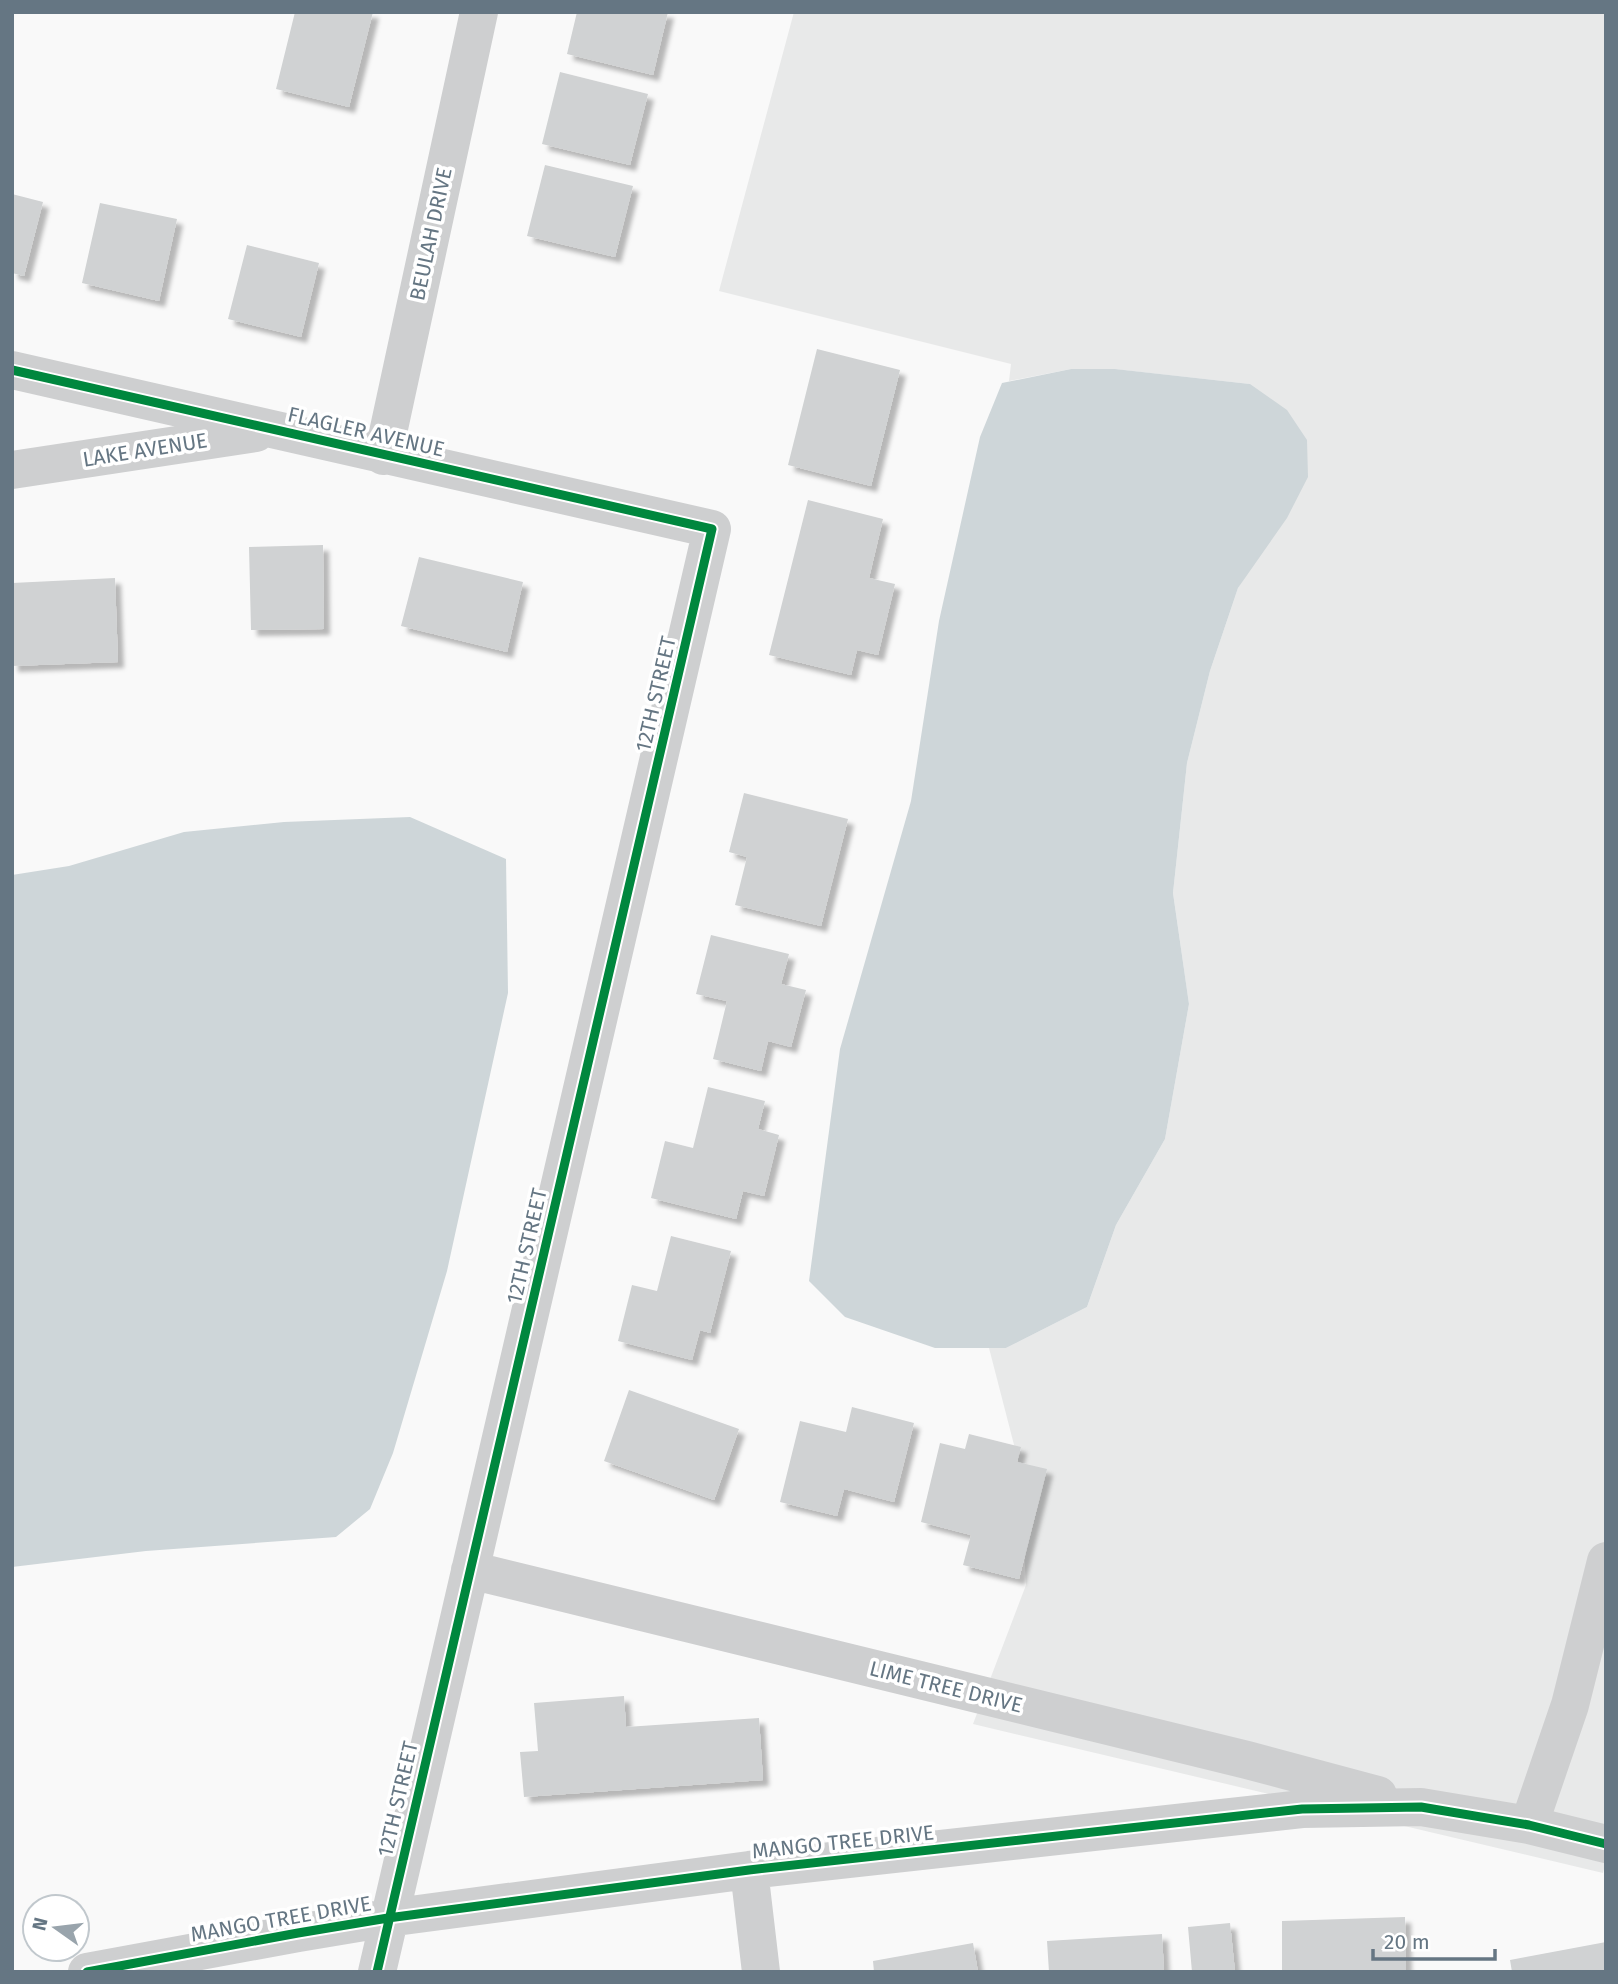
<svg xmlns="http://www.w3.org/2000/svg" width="1618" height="1984" viewBox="0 0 1618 1984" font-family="'Fira Sans',sans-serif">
<defs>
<filter id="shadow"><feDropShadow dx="6" dy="6" stdDeviation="2" flood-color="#0004"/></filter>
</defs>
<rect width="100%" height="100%" fill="#f9f9f9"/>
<path fill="#e8e9e9" d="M794 12H1606V1861L1603 1873 973 1724 1026 1585 1020 1468 989 1348H1006L1087 1307 1116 1225 1165 1139 1189 1004 1173 893 1187 763 1210 671 1238 588 1246 575 1250 384 1114 369H1071L1009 381 1011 364 719 291Z"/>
<path fill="#ced6d9" d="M1071 369H1115L1250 384 1287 410 1307 440 1308 477 1287 518 1238 588 1210 671 1187 763 1173 893 1189 1004 1165 1139 1116 1225 1087 1307 1006 1348H935L845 1317 809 1281 840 1049 911 801 939 621 980 437 1002 383Z
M410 817 506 859 508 993 447 1271 393 1453 370 1509 336 1537 146 1551 12 1567V875L69 866 184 832 284 822Z"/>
<path fill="#d0d2d3" filter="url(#shadow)" d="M295 12H373L349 107 276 89Z
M577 12H668L653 75 567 54Z
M560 72 648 94 630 165 542 144Z
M545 165 633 186 615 257 527 236Z
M12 194 43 202 24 276 12 273Z
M100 203 177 219 159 301 82 283Z
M247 245 319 263 301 337 228 319Z
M817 349 900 370 871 486 788 465Z
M808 500 883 519 869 578 895 584 878 655 857 650 851 675 769 655Z
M323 545 324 629 251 630 249 547Z
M419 557 523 582 507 652 401 626Z
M115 578 118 662 12 666V583Z
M744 793 848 819 821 926 735 905 747 857 729 852Z
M711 935 789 954 781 984 806 990 791 1047 768 1041 761 1071 713 1059 727 1001 696 994Z
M708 1087 765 1101 758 1129 779 1135 764 1196 743 1191 736 1219 651 1198 665 1141 693 1148Z
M671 1236 731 1251 710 1333 700 1330 692 1360 618 1341 632 1285 657 1291Z
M629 1390 739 1429 714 1500 604 1461Z
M852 1407 914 1423 894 1502 844 1489 837 1516 780 1502 800 1421 846 1432Z
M969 1434 1021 1447 1017 1462 1047 1469 1019 1579 963 1565 971 1535 921 1522 940 1443 965 1449Z
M624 1696 626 1727 759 1718 763 1780 524 1797 520 1752 538 1751 534 1703Z
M1405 1917 1406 1971 1282 1972V1921Z
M1230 1923 1235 1972H1192L1188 1927Z
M1162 1934 1164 1972H1049L1047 1941Z
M1606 1942V1972H1512L1510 1960Z
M973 1943 978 1972H874L873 1961Z"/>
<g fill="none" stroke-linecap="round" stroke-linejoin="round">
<path stroke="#cecfd0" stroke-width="38" d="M12 370 712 529 377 1972
M383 456 479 12
M12 470 256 433
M470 1570 1247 1760 1378 1795
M1529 1825 1570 1705 1606 1561
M749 1870 761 1972
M87 1972 298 1933 388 1918 749 1870 1302 1809 1421 1807 1529 1825 1606 1844"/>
<defs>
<path id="cycleway" d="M12 370 712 529 377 1972
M87 1972 298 1933 388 1918 749 1870 1302 1809 1421 1807 1529 1825 1606 1844"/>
</defs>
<use href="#cycleway" stroke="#fff" stroke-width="13"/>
<use href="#cycleway" stroke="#00873e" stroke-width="9"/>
</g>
<g text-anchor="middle" stroke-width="7" stroke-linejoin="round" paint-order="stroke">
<g font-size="21" fill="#657683" stroke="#fff">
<text transform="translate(431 234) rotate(-78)" y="7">BEULAH DRIVE</text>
<text transform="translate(366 432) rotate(13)" y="7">FLAGLER AVENUE</text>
<text transform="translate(145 450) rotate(-9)" y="7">LAKE AVENUE</text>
<text transform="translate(656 694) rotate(-77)" y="7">12TH STREET</text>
<text transform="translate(527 1246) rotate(-77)" y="7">12TH STREET</text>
<text transform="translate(946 1687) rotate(14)" y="7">LIME TREE DRIVE</text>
<text transform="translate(398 1799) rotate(-77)" y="7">12TH STREET</text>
<text transform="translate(843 1842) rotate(-6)" y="7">MANGO TREE DRIVE</text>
<text transform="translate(281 1919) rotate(-10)" y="7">MANGO TREE DRIVE</text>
</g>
</g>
<rect width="1618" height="1984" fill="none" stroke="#657683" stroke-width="28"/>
<g transform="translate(56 1928) rotate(284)"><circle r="33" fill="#ffffff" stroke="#c1c8cd" stroke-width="2"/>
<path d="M0-5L12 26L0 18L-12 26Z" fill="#99a4ac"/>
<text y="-10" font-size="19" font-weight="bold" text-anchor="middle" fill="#657683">N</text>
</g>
<path d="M1373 1949v10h122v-10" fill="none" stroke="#657683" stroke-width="3.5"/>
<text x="1384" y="1949" font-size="21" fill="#657683" stroke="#ffffff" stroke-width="5" paint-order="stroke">20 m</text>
</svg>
